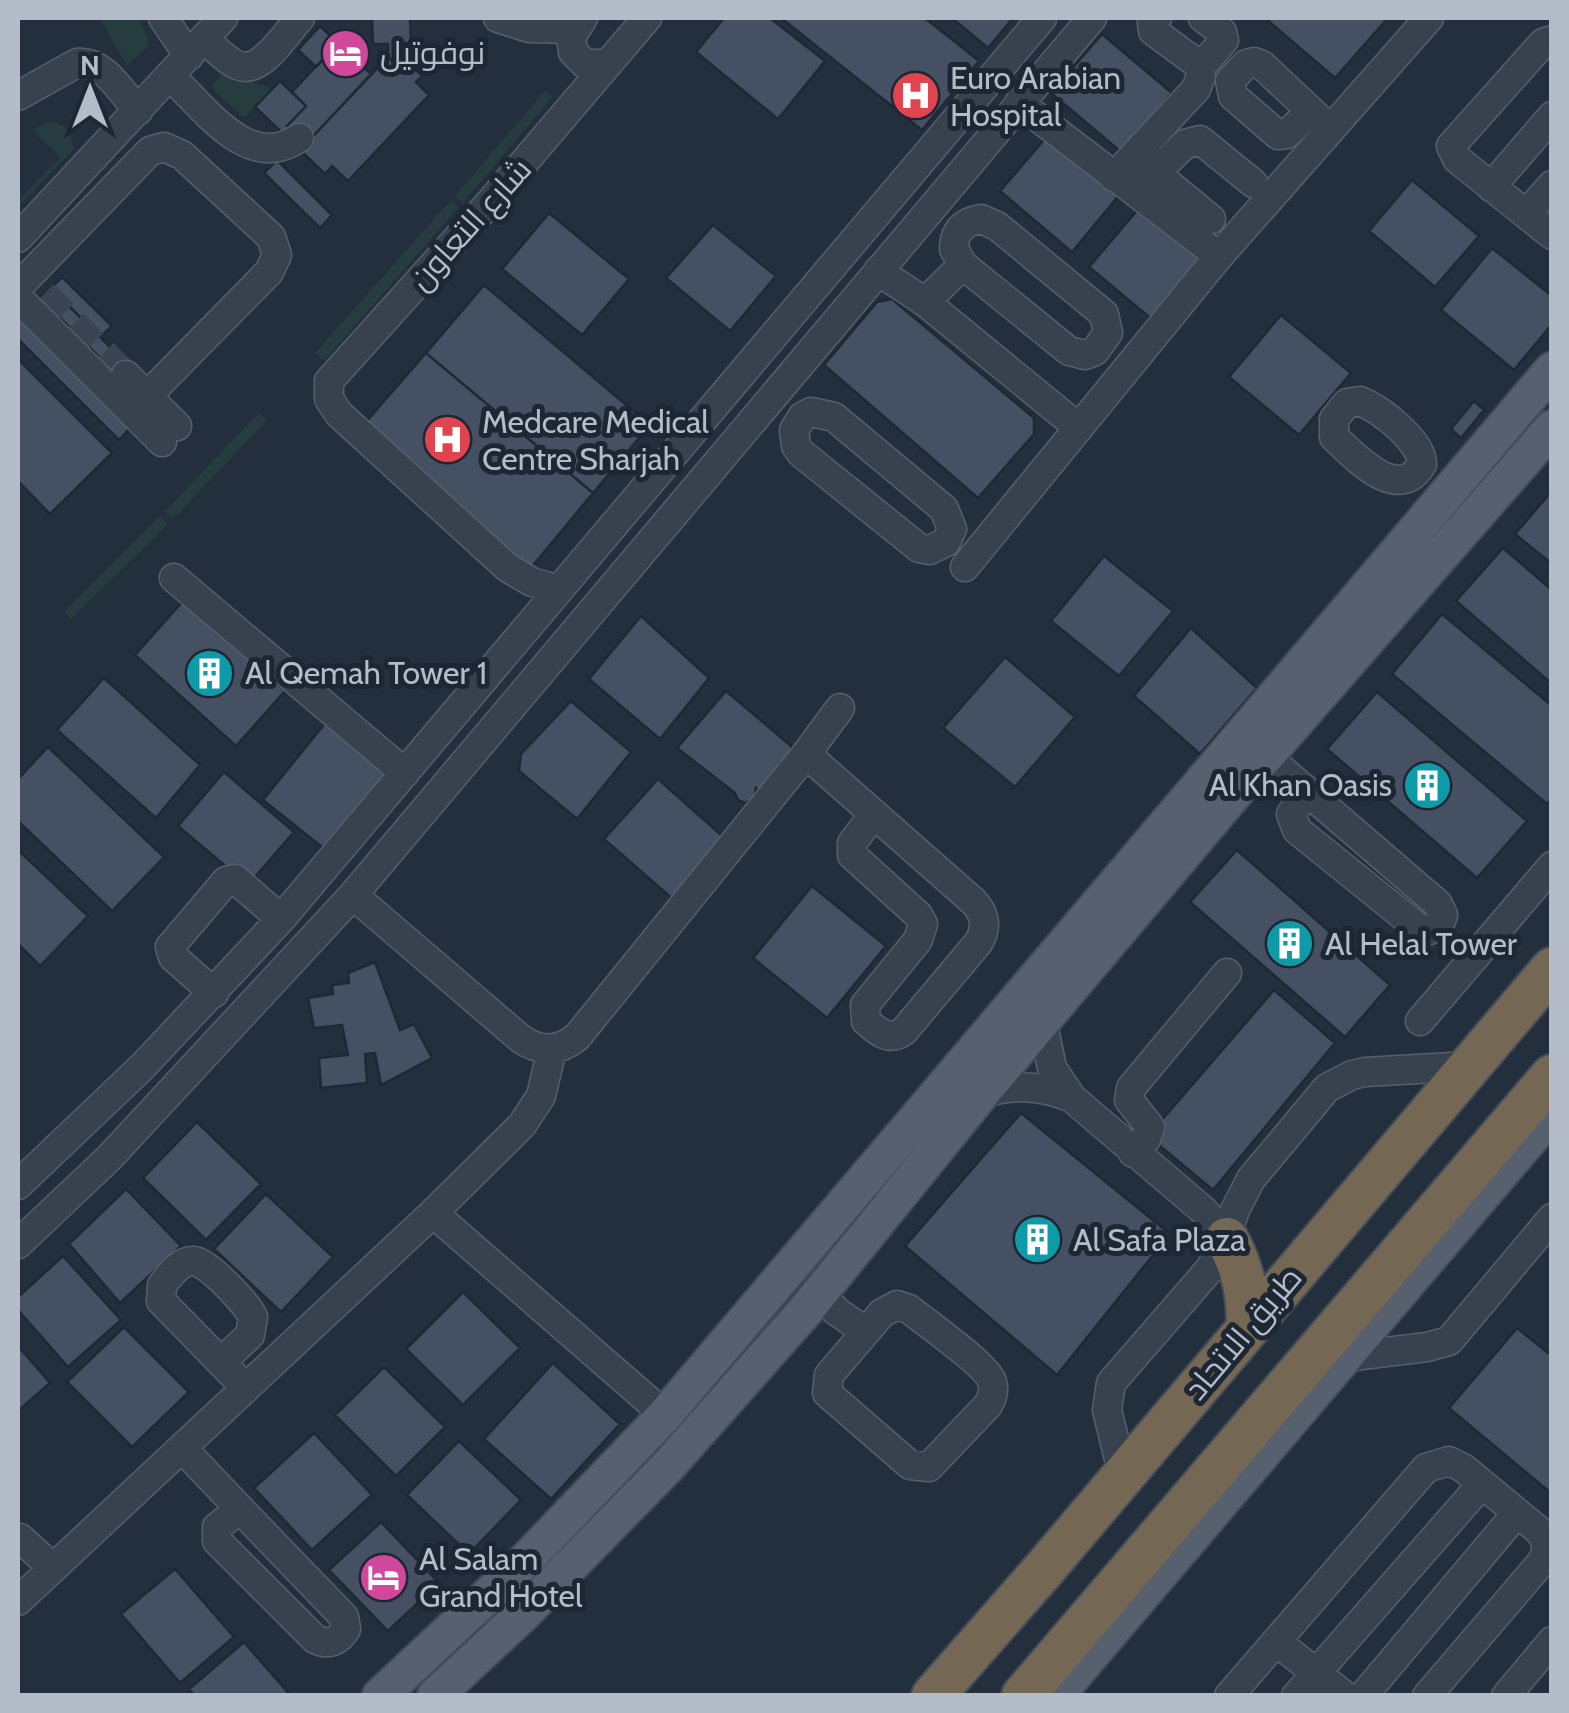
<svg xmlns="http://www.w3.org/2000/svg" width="1569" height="1713" viewBox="0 0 1569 1713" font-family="Cabin,Cairo,sans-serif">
<rect width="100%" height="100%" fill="#242f3e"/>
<path fill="#263c3f" d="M104 18H139L150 44 127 66 102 22Z
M222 74 273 88 244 118 211 87Z
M545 91 552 97 463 203 455 196Z
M50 121 69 129 74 149 18 207V201L60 157 32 130Z
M451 200 459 207 324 361 315 353Z
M259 413 267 420 173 519 165 511Z
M160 516 168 524 71 619 64 612Z"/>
<path fill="#455162" stroke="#1f2835" stroke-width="2.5" d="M372 18H410L411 43H405L406 60 399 67 388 57V44H373Z
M724 18H770L825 61 778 119 696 52Z
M781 18H925L979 61 922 130Z
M952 18H1013L988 48Z
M1265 18H1388L1335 78Z
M320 26 338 43 316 67 298 50Z
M1102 34 1172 93 1121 152 1051 93Z
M338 43 371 74 306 144 287 126 306 106 292 92Z
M388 57 399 67 406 60 422 76 416 82 429 95 348 181 332 166 325 174 300 150Z
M280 81 306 106 287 126 306 144 300 150 255 107Z
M1050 133 1121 193 1072 252 1000 191Z
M277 160 332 215 320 228 264 173Z
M1412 180 1479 236 1435 287 1369 231Z
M1140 207 1211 266 1160 326 1089 267Z
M549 213 629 279 582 335 502 269Z
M713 225 776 276 730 331 666 278Z
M1492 248 1552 296V324L1514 370 1441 310Z
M62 277 112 326 100 337 51 288Z
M484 285 650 425 593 493 426 353Z
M51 288 132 369 121 379 40 298Z
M892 299 1034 418V434L978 498 824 365 877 302Z
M1281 315 1351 373 1299 435 1229 377Z
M18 316 130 428 119 440 18 339Z
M426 353 593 493 530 569 365 423Z
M18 359 112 453 50 514 18 481Z
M1474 401 1484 410 1461 438 1451 429Z
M1552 491V564L1515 534Z
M1503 548 1552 590V684L1456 601Z
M1104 556 1173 611 1119 676 1051 621Z
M184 600 285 691 236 746 135 655Z
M1442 614 1552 706V799L1547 804 1392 674Z
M641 616 709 678 660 739 589 679Z
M1191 628 1257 688 1200 754 1134 696Z
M1005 657 1075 717 1015 787 943 728Z
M104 678 200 765 156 818 57 730Z
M726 691 791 746 792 754 787 761 780 763 783 766 760 792 756 788 754 799 745 803 738 800 735 793 677 748Z
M1377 692 1527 821 1477 878 1327 749Z
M571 701 631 752 577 819 519 771 521 754Z
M326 722 390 772 327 851 263 800Z
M48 747 164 857 112 911 18 821V779Z
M224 772 294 832 248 885 178 826Z
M658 779 728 841 675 901 604 839Z
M18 850 88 916 40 966 18 944Z
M1237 850 1390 985 1345 1037 1190 902Z
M812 886 886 946 827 1018 753 958Z
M375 962 400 1030 414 1024 432 1058 381 1085 375 1053 365 1054 367 1083 321 1088 319 1058 348 1055 342 1025 314 1028 308 998 333 994 332 985 349 983 348 973Z
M1274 990 1335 1043 1213 1190 1148 1136Z
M1021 1113 1170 1234 1057 1375 905 1246Z
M197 1122 261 1184 206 1240 143 1178Z
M126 1189 181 1246 120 1303 69 1244Z
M266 1194 333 1257 281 1312 214 1249Z
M63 1256 121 1320 68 1367 18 1310V1297Z
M463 1292 520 1348 463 1405 406 1349Z
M124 1327 189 1392 132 1447 67 1382Z
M1517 1328 1552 1356V1494L1449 1408Z
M18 1346 50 1383 18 1411Z
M553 1363 620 1424 551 1499 484 1439Z
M384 1367 445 1427 396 1476 335 1415Z
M314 1433 372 1495 312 1550 254 1488Z
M459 1441 521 1500 469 1554 407 1495Z
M381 1522 439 1583 388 1631 329 1570Z
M175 1569 234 1637 180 1683 121 1614Z
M244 1642 291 1696H195L189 1689Z"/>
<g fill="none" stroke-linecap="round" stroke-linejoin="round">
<path stroke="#3a4453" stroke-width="28" stroke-dasharray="28 14" stroke-linecap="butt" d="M44 294 126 375"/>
<defs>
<path id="minor" d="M163 18 189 56
M498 18 529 28 573 29
M583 18 571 37 573 52 585 64H608
M1157 18 1152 23 1153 31 1195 62 1208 59 1224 40 1222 32 1203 18
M204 39C214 47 225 60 237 65 261 76 286 33 300 18
M1552 40 1543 43 1451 146 1457 159 1552 235
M170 76C205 108 248 173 299 138
M18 96 77 63C104 60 122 93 138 111
M1019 103 1219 256
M1311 111 1287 134 1278 135 1233 96 1230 81 1246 64 1254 62 1262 65 1330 129
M1143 163 1211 219
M1155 173 1185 144 1200 140 1253 183
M1114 177 1196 89 1201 76 1199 62
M1491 187 1552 116
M1526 214 1552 185
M981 219 997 226 1104 314 1108 333 1095 351 1085 355 1069 351 963 265 954 249C954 231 963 222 981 219Z
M18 238 223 18
M878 271 925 302 1079 428
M18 287 150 151 164 147 182 155 271 237 277 255 269 272 147 396
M18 298 162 442
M925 302 963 265
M126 375 177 426
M1360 401C1380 409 1422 441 1422 464 1399 504 1356 458 1334 437V419L1347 403Z
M811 412 834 417 944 509 952 529 946 542 930 550 919 548 801 453 796 446 794 430 803 416Z
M965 567 1219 256 1429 18
M174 578 405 773
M559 590 532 582 508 568 339 414 329 399V381L492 200 647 18
M806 754 974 902C986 915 987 929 978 943L904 1031C889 1042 878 1032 866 1021L865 1005 918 940 923 924 918 915 852 855V843L874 814
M1266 756 1438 904 1443 915 1439 926 1427 931 1416 926 1297 830 1291 814 1306 793
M353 895 521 1039C540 1052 559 1052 577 1037L806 754 840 708
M214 993 173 957 170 947 226 881 235 879 281 919
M1045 1017V1034L1052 1068 1072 1098 1204 1211 1227 1239
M1420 1021 1552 866
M981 1094C1013 1084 1040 1085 1072 1098
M1133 1153 1146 1139 1150 1127 1129 1100 1131 1088 1227 973
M18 1185 143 1066 281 919 1042 18
M433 1213 665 1415
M18 1244 109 1158 353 895 1092 18
M820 1291 836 1311 865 1331
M897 1305 909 1309C925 1322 988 1366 992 1382 995 1391 992 1398 988 1405L929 1467 910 1465 827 1393 829 1375 882 1313Z
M1345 1357 1427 1347 1449 1341 1552 1218
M221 1362 250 1335 253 1317C247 1304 208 1262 194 1261 180 1260 170 1275 162 1285L161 1301 245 1387
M182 1448 240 1509
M1123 1475 1107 1410 1111 1383 1209 1270 1222 1250 1235 1210 1251 1179 1327 1088 1352 1075 1365 1072 1469 1066
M240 1509 344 1617 346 1629C339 1641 328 1646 315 1639L217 1541V1527Z
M20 1538 53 1568
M18 1601 433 1213 522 1125 541 1096 552 1049
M1277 1642 1345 1696
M1229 1696 1426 1468 1449 1461 1463 1468 1537 1529C1548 1540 1549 1552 1540 1564L1427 1696
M1296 1696 1482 1484
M1363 1696 1517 1513
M1506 1696 1552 1641"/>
<path id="major" d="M380 1696 527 1559 665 1415 1552 370
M435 1696 522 1615 668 1466 806 1310 981 1094 1266 756 1552 428
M1056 1696 1552 1113"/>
<path id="highway" d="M1227 1239C1243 1268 1248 1293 1248 1327
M933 1696 1046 1567 1552 969
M1023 1696 1552 1076"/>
</defs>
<use href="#minor" stroke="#565f6c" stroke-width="31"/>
<use href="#major" stroke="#414a57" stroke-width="39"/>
<use href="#highway" stroke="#434c59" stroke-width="46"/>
<use href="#minor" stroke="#38414e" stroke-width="28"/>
<use href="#major" stroke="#56606e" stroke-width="35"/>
<use href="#highway" stroke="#746855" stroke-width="42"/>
</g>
<defs>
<symbol id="hotel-disc" viewBox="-11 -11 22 22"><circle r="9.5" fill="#d1479c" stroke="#1d2633"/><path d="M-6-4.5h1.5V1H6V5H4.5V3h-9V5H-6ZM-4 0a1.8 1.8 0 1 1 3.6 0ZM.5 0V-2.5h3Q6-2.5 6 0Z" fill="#fff"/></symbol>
<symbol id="hospital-disc" viewBox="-11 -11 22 22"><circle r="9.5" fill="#e0444e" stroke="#1d2633"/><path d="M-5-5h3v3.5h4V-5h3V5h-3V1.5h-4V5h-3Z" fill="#fff"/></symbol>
<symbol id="building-disc" viewBox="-11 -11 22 22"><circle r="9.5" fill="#0f9aa8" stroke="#1d2633"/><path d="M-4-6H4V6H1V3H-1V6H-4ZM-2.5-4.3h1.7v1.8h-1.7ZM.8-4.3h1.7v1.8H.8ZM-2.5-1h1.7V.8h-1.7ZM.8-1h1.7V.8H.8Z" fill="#fff"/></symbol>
</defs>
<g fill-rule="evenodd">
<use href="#hotel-disc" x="318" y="26" width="55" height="55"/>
<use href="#hospital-disc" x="888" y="68" width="55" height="55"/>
<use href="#hospital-disc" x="420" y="412" width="55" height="55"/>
<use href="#building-disc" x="182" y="646" width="55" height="55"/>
<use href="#building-disc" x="1400" y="758" width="55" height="55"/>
<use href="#building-disc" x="1262" y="916" width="55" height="55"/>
<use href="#building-disc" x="1010" y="1212" width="55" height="55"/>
<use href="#hotel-disc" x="356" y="1550" width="55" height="55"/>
</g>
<g text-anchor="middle" stroke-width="10" stroke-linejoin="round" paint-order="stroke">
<g font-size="32" fill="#b4bcc9" stroke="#1d2633" text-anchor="start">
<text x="380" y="64">نوفوتيل</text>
<text x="950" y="89">Euro Arabian<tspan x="950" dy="37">Hospital</tspan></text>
<text x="482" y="433">Medcare Medical<tspan x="482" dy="37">Centre Sharjah</tspan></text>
<text x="245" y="684">Al Qemah Tower 1</text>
<text x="1392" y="796" text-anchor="end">Al Khan Oasis</text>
<text x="1325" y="955">Al Helal Tower</text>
<text x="1073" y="1251">Al Safa Plaza</text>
<text x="419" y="1570">Al Salam<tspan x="419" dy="37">Grand Hotel</tspan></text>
</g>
<g font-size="32" fill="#b4bcc9" stroke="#1d2633">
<text transform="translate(470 224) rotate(-48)" y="11">شارع التعاون</text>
<text transform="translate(1243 1333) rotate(-50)" y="11">طريق الاتحاد</text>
</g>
</g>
<rect width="1569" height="1713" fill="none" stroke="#b4bcc9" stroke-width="40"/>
<g transform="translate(90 90)" stroke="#1d2633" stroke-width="8" paint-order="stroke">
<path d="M0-8L18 38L0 25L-18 38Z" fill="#b4bcc9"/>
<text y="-15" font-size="28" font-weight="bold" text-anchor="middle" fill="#b4bcc9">N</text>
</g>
</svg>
